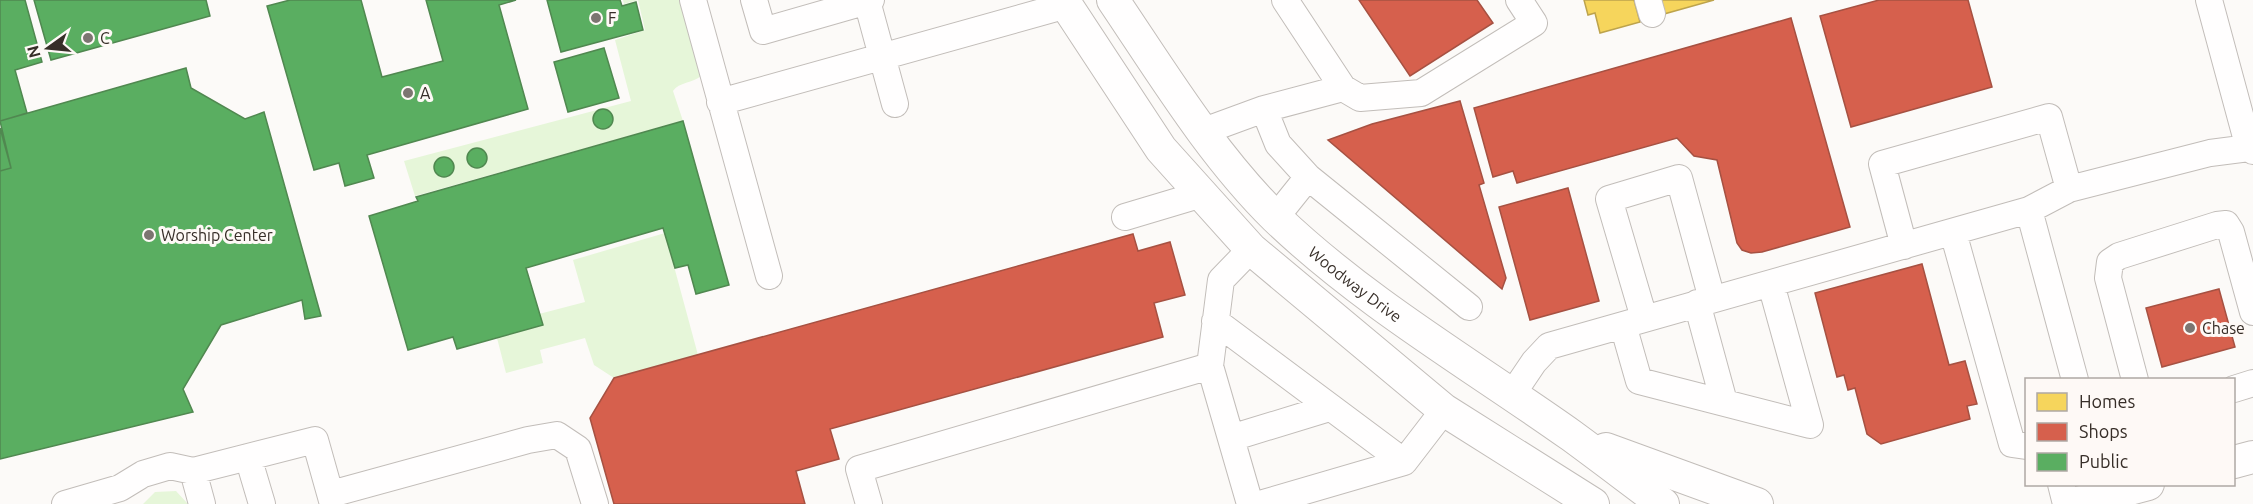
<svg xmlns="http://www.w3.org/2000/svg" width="2253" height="504" viewBox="0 0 2253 504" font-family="Ubuntu,sans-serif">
<rect width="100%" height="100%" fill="#fcfaf8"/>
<path fill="#e6f6d9" d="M623 0H679L701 76C693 83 679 82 673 91L683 121 415 196 404 161 631 101 615 40 645 30 638 0 624 4Z
M665 233 698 355 614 378 594 365 585 338 540 350 543 363 506 373 497 338 543 325 539 314 585 302 573 260Z
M176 491 188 504H143L155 492Z"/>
<path fill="#f6d55c" stroke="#bda34c" stroke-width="1.5" d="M1584 0H1634L1640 22 1600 33 1595 13 1588 15Z
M1660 0H1714L1664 14Z"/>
<path fill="#d6604d" stroke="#a65142" stroke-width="1.5" d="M1359 0H1477L1493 23 1410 76Z
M1879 0H1968L1992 87 1851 127 1820 16Z
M1791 18 1850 227 1762 252 1751 253 1742 250 1737 243 1717 160 1694 156 1677 138 1517 183 1513 171 1493 177 1474 108Z
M1460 101 1484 183 1479 185 1506 278 1502 289 1328 140 1372 124Z
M1568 188 1599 301 1530 320 1499 207Z
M1133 234 1138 251 1170 242 1185 295 1154 303 1163 337 830 429 839 459 796 471 805 504H614L590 418 614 378Z
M1922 264 1949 365 1965 361 1977 404 1967 406 1970 419 1881 444 1867 434 1855 388 1848 390 1844 375 1837 377 1815 293Z
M2219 289 2235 347 2162 367 2146 308Z"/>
<path fill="#5aae61" stroke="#508850" stroke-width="1.5" d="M0 0H25L42 62 15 70 27 113 0 121Z
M34 0H206L210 16 51 60Z
M290 0H361L382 77 443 61 426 0H516L499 5 528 109 367 155 374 178 345 186 339 163 314 170 267 6Z
M547 0H620L622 6 636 2 643 30 561 52Z
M604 48 619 98 568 112 554 62Z
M186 68 191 88 245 119 264 112 321 316 305 319 302 300 221 325 183 389 193 412 0 459V171L11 168 0 121Z
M593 119a10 10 0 1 1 20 0a10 10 0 1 1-20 0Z
M683 121 729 285 696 294 688 265 675 268 663 228 526 268 543 325 457 349 453 337 408 350 369 216 418 201 416 197Z
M0 128 11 168 0 171Z
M467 158a10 10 0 1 1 20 0a10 10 0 1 1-20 0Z
M434 167a10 10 0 1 1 20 0a10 10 0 1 1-20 0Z"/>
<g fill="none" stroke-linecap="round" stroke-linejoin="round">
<defs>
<path id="minor" d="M693 0 769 276
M754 0 763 31 871 0
M1285 0 1343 88
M1648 0 1652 14
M2209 0 2249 148
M867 1 895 104
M720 102 1067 5
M1264 109 1278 144 1308 177 1469 307
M1204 131 1264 109 1343 88 1360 98 1421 93 1534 23 1519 0
M2029 210 2075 380
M1125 217 1202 194
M1276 217 1308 177
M1953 232 2012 444 2026 446
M1904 246 1882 164 2049 117 2069 189
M1697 303 1724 402
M1644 318 1609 199 1679 178 1712 299
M1215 321 1404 462
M1623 325 1639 381 1810 425 1771 284
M2135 380 2108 278 2110 262 2119 256 2217 225 2226 224 2231 232 2253 312
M2234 389 2253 383
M1511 396 1534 362 1549 346 2029 210 2069 189 2210 153 2249 148 2253 151
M1231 438 1329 408
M248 457 262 504
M193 471 202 504
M2061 484 2066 504
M331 494 528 440 557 435 578 449 595 504
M65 504 120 488 143 474 170 466 193 471 315 440 333 504
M869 504 859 469 1210 366
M1250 504 1210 366 1221 280 1251 249
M1260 504 1404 462 1444 410"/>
<g id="major">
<path d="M1063 0 1161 149 1251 249 1444 410 1593 504"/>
<path id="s1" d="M1113 0C1163 74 1212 155 1276 218 1365 303 1472 365 1572 436 1602 458 1632 481 1663 504"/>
<path d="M1606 449 1757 504"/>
<path d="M2234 462 2253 457"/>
<path d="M2074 504 2148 484"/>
</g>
</defs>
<use href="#minor" stroke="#c2bdb9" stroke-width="28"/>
<use href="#major" stroke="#c2bdb9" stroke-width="34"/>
<use href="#minor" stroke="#fffefe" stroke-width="26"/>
<use href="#major" stroke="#fffefe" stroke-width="32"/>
</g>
<g fill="#7c7571" stroke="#fef9f6" stroke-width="2">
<circle cx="596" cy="18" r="6"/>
<circle cx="88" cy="38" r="6"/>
<circle cx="408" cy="93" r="6"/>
<circle cx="149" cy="235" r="6"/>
<circle cx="2190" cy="328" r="6"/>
</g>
<g text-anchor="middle" stroke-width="6" stroke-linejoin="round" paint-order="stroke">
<g font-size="16" fill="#372e28" stroke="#fef9f6" text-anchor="start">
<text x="608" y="24">F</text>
<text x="100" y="44">C</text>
<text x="420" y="99">A</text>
<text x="161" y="241">Worship Center</text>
<text x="2202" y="334">Chase</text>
</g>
<g font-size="16" fill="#372e28" stroke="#fef9f6">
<text dy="6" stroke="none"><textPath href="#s1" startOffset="376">Woodway Drive</textPath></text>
</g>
</g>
<rect x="2025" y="378" width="210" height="108" fill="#fef9f6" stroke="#aea8a4" stroke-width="1.5"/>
<rect x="2037" y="393" width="30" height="18" fill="#f6d55c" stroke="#aea8a4" stroke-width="1.5"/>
<text x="2079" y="408" font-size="18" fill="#372e28">Homes</text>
<rect x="2037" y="423" width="30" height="18" fill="#d6604d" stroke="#aea8a4" stroke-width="1.5"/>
<text x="2079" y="438" font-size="18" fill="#372e28">Shops</text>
<rect x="2037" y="453" width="30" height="18" fill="#5aae61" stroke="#aea8a4" stroke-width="1.5"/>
<text x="2079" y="468" font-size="18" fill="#372e28">Public</text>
<g transform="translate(48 48) rotate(255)" stroke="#fef9f6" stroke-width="4.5" paint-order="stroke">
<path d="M0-4.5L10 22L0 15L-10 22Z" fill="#372e28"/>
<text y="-9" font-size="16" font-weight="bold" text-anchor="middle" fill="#372e28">N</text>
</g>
</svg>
